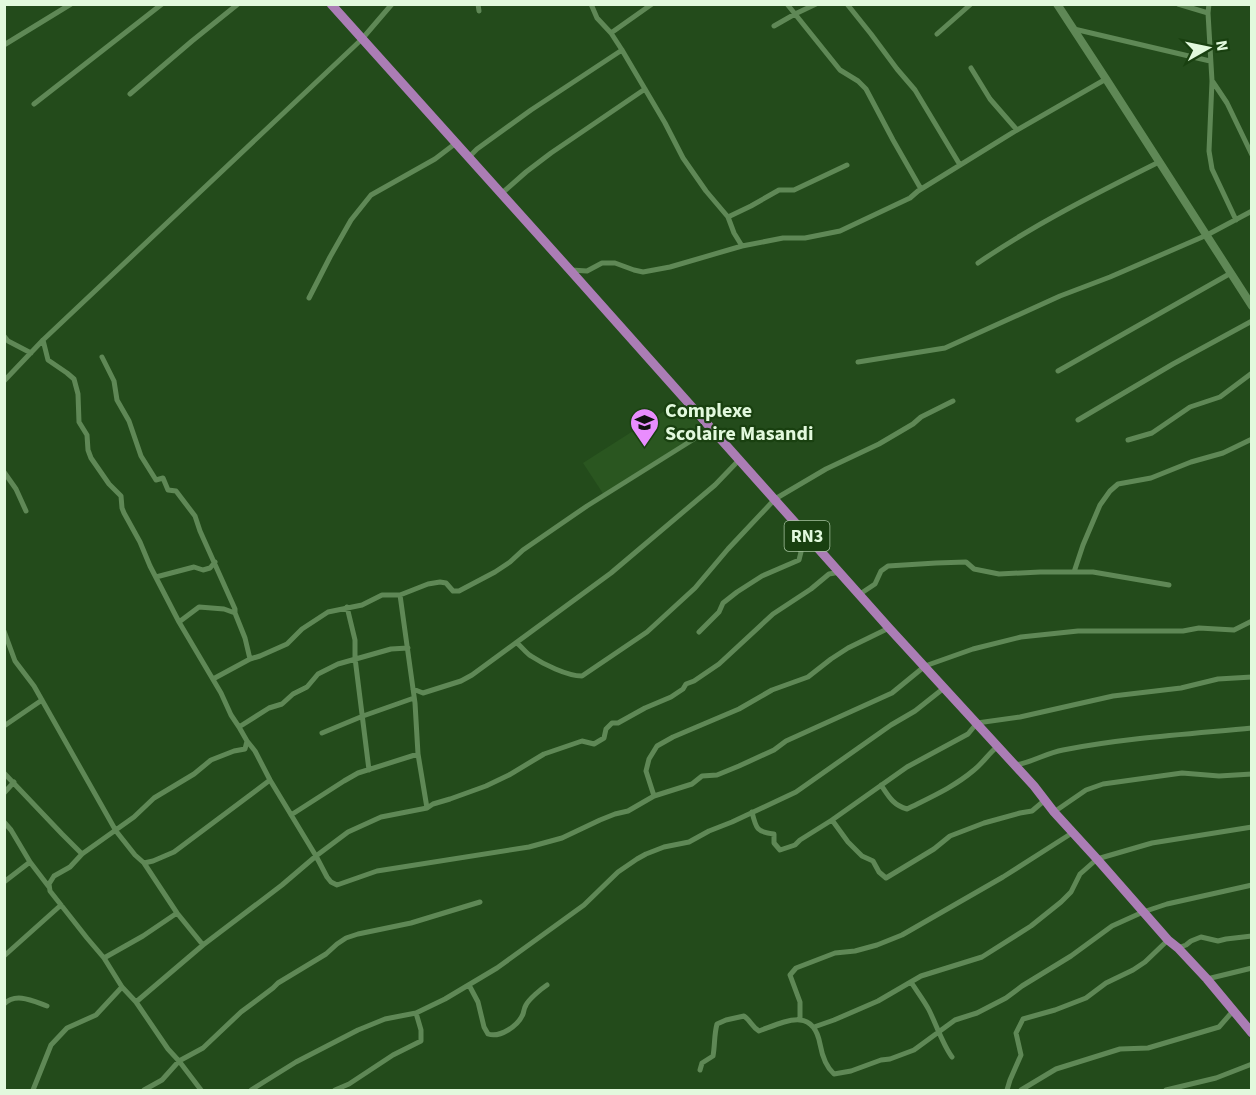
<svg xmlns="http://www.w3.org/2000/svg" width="1256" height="1095" viewBox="0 0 1256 1095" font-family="'Source Sans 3',sans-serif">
<rect width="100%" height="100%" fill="#234b1b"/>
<path fill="#2a5620" d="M680 401 705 430 604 495 583 463Z"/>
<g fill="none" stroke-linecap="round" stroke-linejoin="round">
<path stroke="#5f8856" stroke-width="5" d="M478 4 479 11
M591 4 597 18 611 33 622 50 665 123 683 158 706 191 728 217 734 233 742 246
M787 4 840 70 858 81 866 89 893 140 921 189
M847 4 871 34 897 69 915 90 960 165
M1178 4 1208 13
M1209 4 1208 13 1212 81 1209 151 1212 169 1236 220
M774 26 795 14 816 4
M1074 29 1210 61
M611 33 652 4
M937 34 971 4
M4 45 71 4
M971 68 990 99 1017 130
M1213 82 1227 103 1252 155
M130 94 192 41 238 4
M34 104 162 4
M469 157 477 149 531 110 622 50
M501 194 526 172 551 153 645 89
M728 217 751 206 779 190H794L847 165
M978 263C1035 224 1097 193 1159 162
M571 270 587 271 602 263H615L634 270 643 272 670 267 742 246 783 238H805L840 231 910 198 918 191 1017 130 1106 79
M309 298 330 257 351 220 371 195 435 159 456 143
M4 336 8 341 31 353
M43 340 48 360 67 373 74 379 78 394 79 422 87 435 88 450 91 458 109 484 121 496 122 508 124 513 140 542 150 566 179 622 221 693 231 715 239 727 247 741 245 749 234 751 211 760 194 774 154 798 134 817 82 854 70 867 54 876 49 884 50 891 87 938 104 958 122 987 136 1002 168 1049 179 1061 201 1090
M102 357 114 381 117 400 129 421 141 456 156 480 163 478 168 490 176 491 195 516 200 531 235 609V613L245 638 250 659
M858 362 945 348 1060 296 1110 277 1207 235 1252 211
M1058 371 1231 273
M4 381 43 340 362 39 392 4
M1078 420 1173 364 1252 321
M1128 440 1152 433 1190 407 1220 397 1252 373
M4 472 16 489 26 511
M775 499 826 469 879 444 913 424 921 417 953 401
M1074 572 1083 545 1100 505 1110 491 1118 484 1151 478 1191 462 1223 453 1252 439
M156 577 194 567 203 570 210 568 215 562
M860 594 875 584 881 571 888 566 936 563 966 562 974 569 999 574 1040 572H1093L1169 585
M400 595 415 703 418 754 427 808
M347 607 355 640V658L369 770
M179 622 199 607 224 609 235 613
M4 631 15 661 34 686 116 831 135 855 144 863 177 913 203 945
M699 632 719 612 723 603 737 592 762 576 799 560 801 552 796 544 807 535
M517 643C522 647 526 653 531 656 543 664 567 676 582 676L647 632 695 588 728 549 775 499
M213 679 250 659 260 656 287 644 302 629 328 612 362 605 382 595H400L428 584 440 582 446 583 453 591H459L495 572 510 562 523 550 587 506 710 429
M413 689 423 693 461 681 472 675 611 573 715 485 739 460
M4 726 42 700
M239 727 269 708 282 704 293 694 307 687 318 674 338 664 391 649 408 648
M322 733 363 716 414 698
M247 741 255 751 270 780 316 856 327 877 331 882 337 885 377 871 529 847 562 838 600 820 615 814 628 811 654 796 692 784 702 776 717 775 739 766 774 750 786 741 892 693 925 666 973 649 1021 637 1078 631H1183L1199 628 1234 630 1252 621
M1015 765C1031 763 1046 753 1063 750 1125 738 1189 734 1252 728
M4 773 62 834 82 854
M881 785C889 797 893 805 907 809 931 797 954 787 974 770 983 763 989 753 998 746
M4 793 14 782
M654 796 646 771 649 759 657 746 673 737 739 709 772 690 808 677 831 659 848 648 889 628
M752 812C756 829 757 832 774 834V843L780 850 795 845 800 840 832 820 907 767 968 734 977 723 1020 717 1113 696 1181 688 1218 679 1252 677
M1054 812 1086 790 1103 784 1182 773 1219 776 1252 774
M291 815 344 781 358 773 418 754
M832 820 848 842 862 856 873 861 879 872 886 878 934 849 950 836 984 823 1020 813 1032 811 1045 800
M4 822 11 830 30 862 49 887
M144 863 153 861 174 852 270 780
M4 882 30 862
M1178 948 1186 945 1191 941 1201 937 1218 941 1226 939 1252 936
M4 956 61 905
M104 958 143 936 177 913
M1207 979 1252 968
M911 982C916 990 925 1002 929 1010 936 1024 943 1045 952 1057
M469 985 478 1002 484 1027 488 1034C500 1038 518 1026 523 1014 524 1011 524 1008 526 1005 529 999 541 989 547 985
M136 1002 203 945 282 885 316 856 348 832 381 817 427 808 433 804 450 799 486 786 509 775 544 754 582 741 594 744 604 738 606 729 612 723H618L645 708 671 697 683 689 686 684 694 681 719 664 773 614 811 589 829 574 840 572
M4 1004C16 992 33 1001 47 1006
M800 1020V1002L790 975 796 968 835 953 855 951 877 945 902 935 1003 877 1072 833
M814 1027 834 1020 878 1001 921 976 982 957 1031 926 1061 902 1071 892 1080 874 1097 859 1152 843 1252 827
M700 1070 702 1063 713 1056C715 1045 714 1035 717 1024L726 1020 744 1016C751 1021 752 1027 759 1031 784 1022 813 1006 820 1044 822 1055 825 1066 834 1074L851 1071 881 1060 890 1059 914 1050 955 1020 977 1013 1006 998 1022 986 1071 956 1112 926 1143 912 1167 904 1252 885
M33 1090 51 1045 67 1028 96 1015 122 987
M144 1090 162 1080 179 1061 203 1048 241 1012 273 988 278 983 326 954 337 944 346 938 358 934 411 923 480 902
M251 1090 296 1062 358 1030 385 1019 416 1013
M335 1090 349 1084 393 1055 421 1041V1030L416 1013 445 999 497 968 584 905 618 872 637 859 646 854 664 847 689 842 709 831 732 822 796 792 891 725 915 711 944 688
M1007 1090 1010 1080 1021 1055 1016 1033 1023 1019 1055 1010 1086 998 1106 983 1133 970 1145 962 1168 940
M1021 1090 1056 1069 1120 1049 1148 1048 1219 1027 1233 1011
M1166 1090 1216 1078 1252 1064"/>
<path stroke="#5f8856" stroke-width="8" d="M1057 4 1106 79 1252 306"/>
<path stroke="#ab7db5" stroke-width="9" d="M331 4 570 270 889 628 1034 786 1054 812 1097 859 1168 940 1178 948 1207 979 1252 1033"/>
</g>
<defs>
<symbol id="school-pin" viewBox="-11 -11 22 30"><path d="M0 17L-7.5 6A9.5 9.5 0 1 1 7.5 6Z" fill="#e98dfe" stroke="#194010"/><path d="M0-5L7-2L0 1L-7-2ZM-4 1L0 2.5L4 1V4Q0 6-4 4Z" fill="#111"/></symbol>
</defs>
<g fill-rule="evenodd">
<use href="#school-pin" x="628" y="406" width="33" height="45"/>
</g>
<g text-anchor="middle" stroke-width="4.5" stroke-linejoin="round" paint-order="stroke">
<rect fill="#194010" stroke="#a6c2a0" stroke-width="1.5" x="784.5" y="521" width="45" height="30" rx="4.5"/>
<g font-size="18" font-weight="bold" fill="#e2f9dd">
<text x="807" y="542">RN3</text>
</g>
<g font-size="20" font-weight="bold" fill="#e2f9dd" stroke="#194010" text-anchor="start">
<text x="665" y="417">Complexe<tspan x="665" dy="23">Scolaire Masandi</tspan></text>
</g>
</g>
<rect width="1256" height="1095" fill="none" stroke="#e2f9dd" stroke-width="12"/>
<g transform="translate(1208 48) rotate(81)" stroke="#194010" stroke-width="4.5" paint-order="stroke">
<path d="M0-4.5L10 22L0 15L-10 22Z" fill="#e2f9dd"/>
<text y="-9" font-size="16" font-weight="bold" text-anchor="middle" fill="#e2f9dd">N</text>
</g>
</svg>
